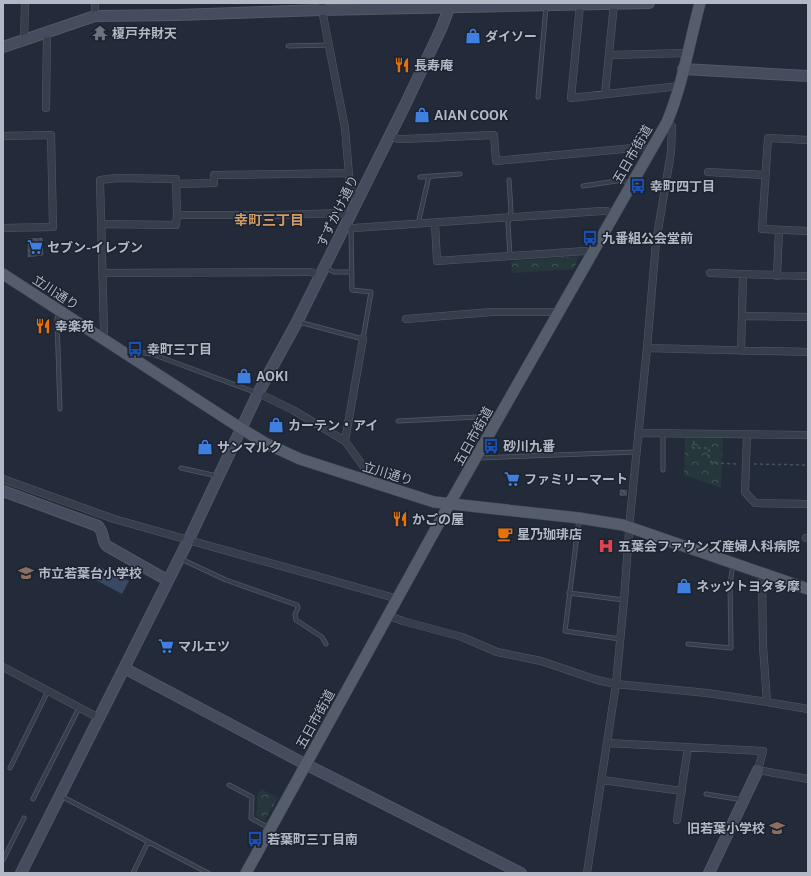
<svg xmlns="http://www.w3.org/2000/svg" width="811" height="876" viewBox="0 0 811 876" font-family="'Public Sans','Noto Sans JP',sans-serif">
<defs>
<pattern id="park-crowns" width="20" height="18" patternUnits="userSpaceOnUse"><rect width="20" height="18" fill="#25373b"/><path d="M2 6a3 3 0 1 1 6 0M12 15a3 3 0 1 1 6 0" fill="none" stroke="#425256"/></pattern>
<pattern id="building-back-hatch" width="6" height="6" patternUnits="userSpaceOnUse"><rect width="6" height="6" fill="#3f4959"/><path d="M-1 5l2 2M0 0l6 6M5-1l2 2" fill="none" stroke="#58616f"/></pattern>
</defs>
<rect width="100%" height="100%" fill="#232b3a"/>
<path fill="url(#park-crowns)" d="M579 256 574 269 512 273 511 261Z
M685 438H723L721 488 684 475Z
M261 789 278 798 264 821 257 817 255 814 258 808 257 796Z"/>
<path fill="#394863" d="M98 566 129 581 122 594 92 578Z"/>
<path fill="url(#building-back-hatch)" stroke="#1e2531" d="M43 237 44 256 27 258V238Z
M619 489H628L627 497 619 496Z"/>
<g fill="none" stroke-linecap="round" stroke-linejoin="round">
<defs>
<path id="lane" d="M288 46 329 45
M538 97 546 7
M420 177 460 174
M509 180 511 211 508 224 510 256
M583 186 623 180 629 184
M418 224 429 176
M326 268 334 272H352
M59 313 57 319 60 409
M299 322 363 339 371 292 352 290 351 228
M129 351 152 354 257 393
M398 421 497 416
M478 458 636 452
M181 468 217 476
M663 470V433
M579 519 565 631 620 639
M181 559 226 580 297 605 298 608 295 614 296 620 322 637 326 644
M569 593 624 600
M688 644 731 648 730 584 733 564
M10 768 48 691
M229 785 252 797 251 818 269 828
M706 794 743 800
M61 796 208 873
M33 799 79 708
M3 860 24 818
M133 873 148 842"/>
<path id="street" d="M322 3V10L345 128 350 186 352 194 358 197
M580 5 571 98 679 86
M95 16V3
M24 41 25 3
M609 55 687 53
M605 94 614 4
M46 108 47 32
M3 136 51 135 53 227 3 228
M390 136 398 139H404L494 135 496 161 644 147 650 151
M808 140 768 138 762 229 808 231
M708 172 765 175
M176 184 214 183V175L349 173
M435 223 437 261 585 251 592 254
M101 224 176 225 177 215H279L341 213 349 217
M345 225 351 228H354L602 211H607L613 215
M103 273 306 272H311L319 276
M710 273 808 276
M777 276 779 230
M742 316 808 317
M406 319 492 312H559
M100 338 104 332 100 180 117 178 176 179 177 215
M647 348 808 352
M741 351 743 275
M258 393 293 410 345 441 369 474 367 481
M638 433 808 435
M747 434 745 492 755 503 808 504
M345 441 363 339
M3 479 114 519 398 599
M806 538H808
M763 574 762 579 763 646 767 702
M389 616 403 621 462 637 497 652 541 661 597 680 616 684 707 693 767 702 808 709
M3 667 99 718
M607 743 763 751 758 770 808 779
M602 780 682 791
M677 820 688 747
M587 873 616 684 624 600 630 518 647 348 656 242 671 152 672 126 667 122"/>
<path id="secondary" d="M3 47 95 16 177 15 322 10 649 3
M683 69 808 76
M3 491 98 526C105 534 101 540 107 546L167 580
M124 668 305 764 521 873
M21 873 189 539 258 393 297 322 406 103 441 29 451 3
M709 873 758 770"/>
<path id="primary" d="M3 274 242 429 265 443 300 459 434 502 579 518 623 525 808 589
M246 873 450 503 667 122C682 87 690 40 700 3"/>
</defs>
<use href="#lane" stroke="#525865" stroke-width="5"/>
<use href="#street" stroke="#525865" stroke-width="8"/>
<use href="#secondary" stroke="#525865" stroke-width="12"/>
<use href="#primary" stroke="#404753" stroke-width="12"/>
<path stroke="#435459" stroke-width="1.5" stroke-dasharray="3 3" stroke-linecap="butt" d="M694 441 693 448H709V458L712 463 738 464
M754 464 808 465"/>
<use href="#lane" stroke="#373e4b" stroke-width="3.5"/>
<use href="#street" stroke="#373e4b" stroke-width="7"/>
<use href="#secondary" stroke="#454c5d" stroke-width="10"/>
<use href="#primary" stroke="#555c6b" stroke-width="11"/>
</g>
<defs>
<symbol id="temple-bare" viewBox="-9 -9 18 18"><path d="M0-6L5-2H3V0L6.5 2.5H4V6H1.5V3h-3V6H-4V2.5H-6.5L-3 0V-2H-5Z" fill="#6b7280" stroke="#1c232f" stroke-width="2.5" paint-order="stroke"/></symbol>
<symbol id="shop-bare" viewBox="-9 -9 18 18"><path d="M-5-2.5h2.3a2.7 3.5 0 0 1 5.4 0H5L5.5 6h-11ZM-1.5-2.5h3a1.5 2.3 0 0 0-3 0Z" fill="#3f7fe0" stroke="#1c232f" stroke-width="2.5" paint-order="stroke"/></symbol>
<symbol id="restaurant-bare" viewBox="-9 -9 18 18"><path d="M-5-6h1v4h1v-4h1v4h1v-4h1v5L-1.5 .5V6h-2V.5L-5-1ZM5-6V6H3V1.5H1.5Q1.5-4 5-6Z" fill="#e8710a" stroke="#1c232f" stroke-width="2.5" paint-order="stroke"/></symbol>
<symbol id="bus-bare" viewBox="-9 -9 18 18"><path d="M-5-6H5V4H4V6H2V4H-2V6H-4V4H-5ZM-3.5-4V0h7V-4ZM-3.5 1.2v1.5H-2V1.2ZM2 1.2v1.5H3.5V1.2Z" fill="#1a4fb4" stroke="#1c232f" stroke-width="2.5" paint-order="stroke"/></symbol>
<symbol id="supermarket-bare" viewBox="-9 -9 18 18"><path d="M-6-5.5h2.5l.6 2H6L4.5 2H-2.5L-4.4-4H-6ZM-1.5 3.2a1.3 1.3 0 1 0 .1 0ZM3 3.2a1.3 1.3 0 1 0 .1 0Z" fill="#3f7fe0" stroke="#1c232f" stroke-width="2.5" paint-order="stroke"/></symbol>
<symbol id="cafe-bare" viewBox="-9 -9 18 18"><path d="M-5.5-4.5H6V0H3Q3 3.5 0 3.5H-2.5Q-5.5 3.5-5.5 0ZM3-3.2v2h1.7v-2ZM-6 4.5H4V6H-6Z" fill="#e8710a" stroke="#1c232f" stroke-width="2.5" paint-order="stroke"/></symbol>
<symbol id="hospital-bare" viewBox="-9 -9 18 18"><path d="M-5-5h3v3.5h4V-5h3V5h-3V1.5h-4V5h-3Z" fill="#e0444e" stroke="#1c232f" stroke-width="2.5" paint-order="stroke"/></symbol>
<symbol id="school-bare" viewBox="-9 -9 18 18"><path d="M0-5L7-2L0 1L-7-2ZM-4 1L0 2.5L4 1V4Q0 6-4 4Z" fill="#8d6e63" stroke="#1c232f" stroke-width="2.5" paint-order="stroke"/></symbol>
</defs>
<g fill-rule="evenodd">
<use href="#temple-bare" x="89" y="22" width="22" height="22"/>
<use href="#shop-bare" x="462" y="25" width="22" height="22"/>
<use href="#restaurant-bare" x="391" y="54" width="22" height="22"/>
<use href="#shop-bare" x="411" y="104" width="22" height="22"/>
<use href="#bus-bare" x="627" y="175" width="22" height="22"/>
<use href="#bus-bare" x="579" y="227" width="22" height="22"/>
<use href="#supermarket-bare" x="24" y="236" width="22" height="22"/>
<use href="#restaurant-bare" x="32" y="315" width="22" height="22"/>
<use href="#bus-bare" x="124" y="338" width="22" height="22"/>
<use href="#shop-bare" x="233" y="365" width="22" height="22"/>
<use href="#shop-bare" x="265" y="414" width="22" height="22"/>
<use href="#bus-bare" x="480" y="435" width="22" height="22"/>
<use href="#shop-bare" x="194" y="436" width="22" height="22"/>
<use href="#supermarket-bare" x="501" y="468" width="22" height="22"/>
<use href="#restaurant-bare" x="389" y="508" width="22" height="22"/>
<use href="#cafe-bare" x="494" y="523" width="22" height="22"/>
<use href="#hospital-bare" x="595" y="535" width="22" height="22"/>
<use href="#school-bare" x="15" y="562" width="22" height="22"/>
<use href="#shop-bare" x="673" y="575" width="22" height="22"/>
<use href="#supermarket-bare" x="155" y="635" width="22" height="22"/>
<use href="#school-bare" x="766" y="817" width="22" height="22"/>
<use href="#bus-bare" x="244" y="828" width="22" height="22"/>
</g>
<g text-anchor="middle" stroke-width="3" stroke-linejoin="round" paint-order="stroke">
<g font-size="13" font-weight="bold" fill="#b2b8c6" stroke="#1c232f" text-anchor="start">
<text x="112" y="38">榎戸弁財天</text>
<text x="485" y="41">ダイソー</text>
<text x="414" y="70">長寿庵</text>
<text x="434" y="120">AIAN COOK</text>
<text x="650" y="191">幸町四丁目</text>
<text x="602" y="243">九番組公会堂前</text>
<text x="47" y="252">セブン-イレブン</text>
<text x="55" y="331">幸楽苑</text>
<text x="147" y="354">幸町三丁目</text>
<text x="256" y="381">AOKI</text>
<text x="288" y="430">カーテン・アイ</text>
<text x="503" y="451">砂川九番</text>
<text x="217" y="452">サンマルク</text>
<text x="524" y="484">ファミリーマート</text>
<text x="412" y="524">かごの屋</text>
<text x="517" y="539">星乃珈琲店</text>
<text x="618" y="551">五葉会ファウンズ産婦人科病院</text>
<text x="38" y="578">市立若葉台小学校</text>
<text x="696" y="591">ネッツトヨタ多摩</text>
<text x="178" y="651">マルエツ</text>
<text x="765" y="833" text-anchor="end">旧若葉小学校</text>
<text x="267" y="844">若葉町三丁目南</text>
</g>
<g font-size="13" fill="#b2b8c6" stroke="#1c232f">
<text transform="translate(632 154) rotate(-60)" y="5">五日市街道</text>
<text transform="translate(337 211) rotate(-64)" y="5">すずかけ通り</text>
<text transform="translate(56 292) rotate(33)" y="5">立川通り</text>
<text transform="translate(473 436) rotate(-61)" y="5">五日市街道</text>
<text transform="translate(388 473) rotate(17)" y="5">立川通り</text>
<text transform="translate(315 719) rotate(-61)" y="5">五日市街道</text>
</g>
<g font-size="14" font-weight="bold" fill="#d09a63" stroke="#1c232f">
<text x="269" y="225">幸町三丁目</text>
</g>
</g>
<rect width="811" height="876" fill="none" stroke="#b2b8c6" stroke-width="8"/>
</svg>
